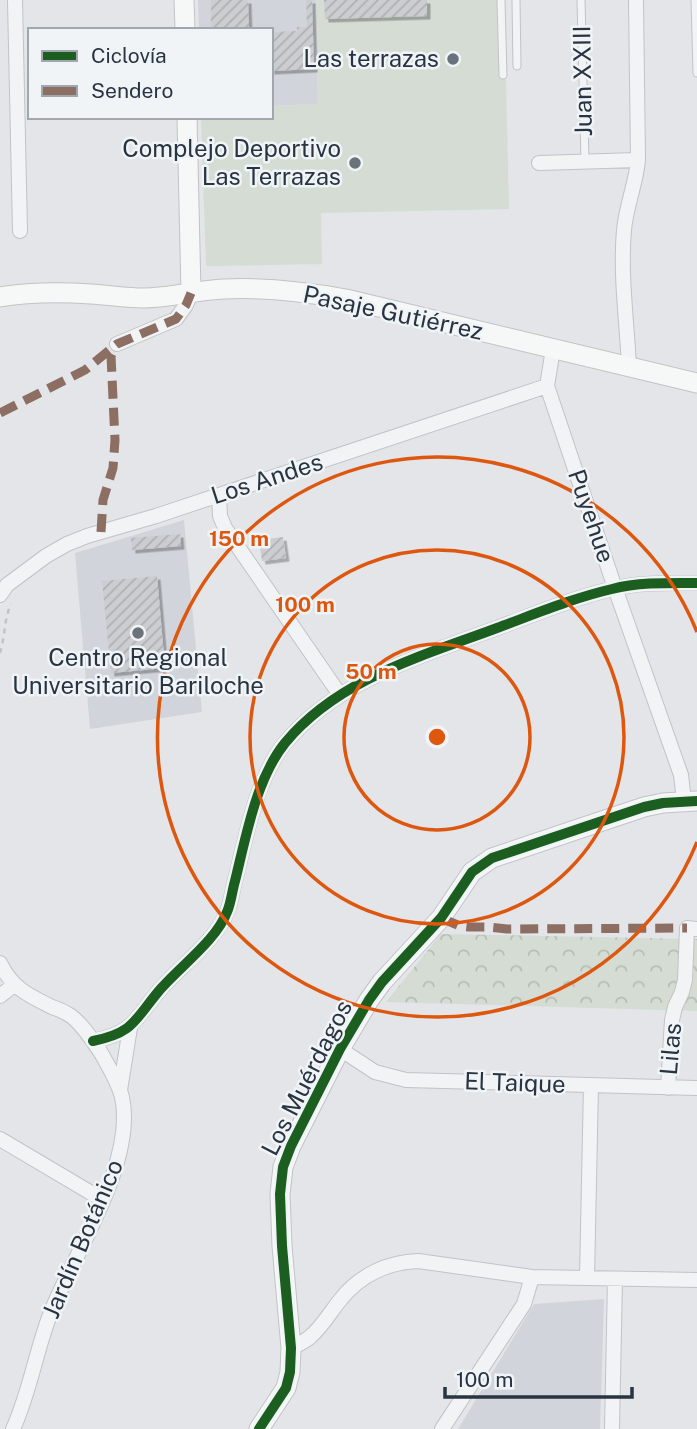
<svg xmlns="http://www.w3.org/2000/svg" width="697" height="1429" viewBox="0 0 697 1429" font-family="'Public Sans',sans-serif">
<defs>
<pattern id="park-crowns" width="20" height="18" patternUnits="userSpaceOnUse" patternTransform="scale(1.75)"><rect width="20" height="18" fill="#d4dcd3"/><path d="M2 6a3 3 0 1 1 6 0M12 15a3 3 0 1 1 6 0" fill="none" stroke="#b6bdb6"/></pattern>
<pattern id="building-hatch" width="6" height="6" patternUnits="userSpaceOnUse" patternTransform="scale(1.75)"><rect width="6" height="6" fill="#cbcdd0"/><path d="M-1 1l2-2M0 6l6-6M5 7l2-2" fill="none" stroke="#aeb1b4"/></pattern>
<filter id="shadow"><feDropShadow dx="3.5" dy="3.5" stdDeviation="0" flood-color="#0004"/></filter>
</defs>
<rect width="100%" height="100%" fill="#e3e5e8"/>
<path fill="#d1d5db" d="M198 0H316L318 104 271 106V30H199Z
M184 520 202 712 90 729 75 553Z
M604 1299 600 1429H458L534 1304Z"/>
<path fill="url(#park-crowns)" d="M441 934 697 939V1011L386 1002Z"/>
<path fill="#d4dcd3" d="M316 0H504L509 209 321 213 322 264 206 266 201 117H271V106L318 104Z"/>
<path fill="url(#building-hatch)" filter="url(#shadow)" d="M211 0H248L249 30H211Z
M306 0H312L314 69 271 71V32L297 31V27H307Z
M324 0H427V16L325 19Z
M180 534 181 546 132 550 131 538Z
M283 537 286 558 262 561 259 540Z
M157 576 165 668 111 673 102 581Z"/>
<g fill="none" stroke-linecap="round" stroke-linejoin="round">
<defs>
<path id="lane" d="M501 0 503 75
M516 0 517 66
M581 0 585 161
M695 0 697 73"/>
<path id="street" d="M15 0 20 231
M539 163 638 160
M117 344 176 319 186 305 191 293
M553 349 547 386 615 588 681 775 684 801
M629 367C627 322 620 275 624 230 626 206 636 184 638 160L636 0
M219 495 220 516 225 528 340 695
M0 595 7 585 46 556 67 544 87 536 156 516 547 386
M0 963C12 988 28 995 52 1007 58 1009 65 1012 71 1016 83 1025 93 1041 101 1053 109 1067 118 1082 122 1097 136 1162 75 1252 51 1312 36 1350 30 1392 13 1429
M0 996 14 985
M93 1041C133 1033 134 1021 158 992 178 968 216 941 227 912 231 903 232 891 235 881 246 837 256 779 285 743 338 679 422 656 497 628 535 614 573 598 612 589 639 582 670 583 697 583
M340 1049 375 1072 406 1080 697 1088
M668 1088 672 1020 675 1007 682 992 685 980 687 928 697 929
M120 1090 130 1028
M0 1139 103 1200
M587 1278 591 1085
M291 1348C297 1345 304 1342 310 1337 322 1327 331 1311 341 1299 360 1275 388 1262 418 1261L532 1277 697 1280
M442 1429 524 1304 532 1277
M612 1429 615 1279"/>
<path id="secondary" d="M184 0 185 30
M187 117 191 293
M0 297C30 292 61 292 91 294 109 295 126 298 144 298 171 298 197 290 224 289 265 287 306 292 346 299L697 383
M259 1429 286 1388 290 1372 291 1348 282 1246 280 1194 283 1167 291 1146 340 1049 369 1000 382 982 441 918 472 872 492 858 644 807 663 803 697 801"/>
</defs>
<use href="#lane" stroke="#c1c3c6" stroke-width="9"/>
<use href="#street" stroke="#c1c3c6" stroke-width="16"/>
<use href="#secondary" stroke="#c1c3c6" stroke-width="21"/>
<path stroke="#c1c4c7" stroke-width="2.5" stroke-dasharray="5 5" stroke-linecap="butt" d="M0 653C5 637 4 619 11 604"/>
<use href="#lane" stroke="#f2f3f5" stroke-width="7"/>
<use href="#street" stroke="#f2f3f5" stroke-width="14"/>
<use href="#secondary" stroke="#f6f7f7" stroke-width="19"/>
<path stroke="#8d6e63" stroke-width="9" stroke-dasharray="18 9" stroke-linecap="butt" d="M0 413 85 370 117 344 176 319 186 305 191 293
M101 532 103 500 113 468 115 440 111 356 116 347
M441 918 460 926 469 927H488L507 929 687 928"/>
<defs>
<path id="cycleway" d="M93 1041C133 1033 134 1021 158 992 178 968 216 941 227 912 231 903 232 891 235 881 246 837 256 779 285 743 338 679 422 656 497 628 535 614 573 598 612 589 639 582 670 583 697 583
M259 1429 286 1388 290 1372 291 1348 282 1246 280 1194 283 1167 291 1146 340 1049 369 1000 382 982 441 918 472 872 492 858 644 807 663 803 697 801"/>
</defs>
<use href="#cycleway" stroke="#f1f4f7" stroke-width="15"/>
<use href="#cycleway" stroke="#1b5e20" stroke-width="10"/>
</g>
<g fill="none" stroke="#de570f" stroke-width="3.5">
<circle cx="437" cy="737" r="93"/>
<circle cx="437" cy="737" r="187"/>
<path d="M697 842A280 280 0 1 1 697 632"/>
</g>
<g fill="#6a727c" stroke="#f1f4f7" stroke-width="2.5">
<circle cx="453" cy="59" r="7"/>
<circle cx="355" cy="163" r="7"/>
<circle cx="138" cy="633" r="7"/>
</g>
<g text-anchor="middle" stroke-width="5" stroke-linejoin="round" paint-order="stroke">
<g font-size="24" fill="#293442" stroke="#f1f4f7" text-anchor="end">
<text x="439" y="67">Las terrazas</text>
<text x="341" y="157">Complejo Deportivo<tspan x="341" dy="28">Las Terrazas</tspan></text>
<text x="138" y="666" text-anchor="middle">Centro Regional<tspan x="138" dy="28">Universitario Bariloche</tspan></text>
</g>
<g font-size="24" fill="#293442" stroke="#f1f4f7">
<text transform="translate(583 81) rotate(-91)" y="8">Juan XXIII</text>
<text transform="translate(393 313) rotate(12)" y="8">Pasaje Gutiérrez</text>
<text transform="translate(267 479) rotate(-18)" y="8">Los Andes</text>
<text transform="translate(591 516) rotate(71)" y="8">Puyehue</text>
<text transform="translate(671 1049) rotate(-85)" y="8">Lilas</text>
<text transform="translate(307 1078) rotate(-63)" y="8">Los Muérdagos</text>
<text transform="translate(515 1083) rotate(2)" y="8">El Taique</text>
<text transform="translate(83 1239) rotate(-67)" y="8">Jardín Botánico</text>
</g>
</g>
<circle cx="437" cy="737" r="10" fill="#de570f" stroke="#f1f4f7" stroke-width="3.5"/>
<g font-size="21" text-anchor="middle" font-weight="bold" fill="#de570f" stroke="#f1f4f7" stroke-width="5" stroke-linejoin="round" paint-order="stroke">
<text x="239" y="546">150 m</text>
<text x="305" y="612">100 m</text>
<text x="371" y="679">50 m</text>
</g>
<rect x="28" y="28" width="245" height="91" fill="#f1f4f7" stroke="#a1a7af" stroke-width="2"/>
<rect x="42" y="51" width="35" height="10" fill="#1b5e20" stroke="#a1a7af" stroke-width="2"/>
<text x="91" y="63" font-size="21" fill="#293442">Ciclovía</text>
<rect x="42" y="86" width="35" height="10" fill="#8d6e63" stroke="#a1a7af" stroke-width="2"/>
<text x="91" y="98" font-size="21" fill="#293442">Sendero</text>
<path d="M445 1387v10h187v-10" fill="none" stroke="#293442" stroke-width="3.5"/>
<text x="456" y="1387" font-size="21" fill="#293442" stroke="#f1f4f7" stroke-width="5" paint-order="stroke">100 m</text>
</svg>
